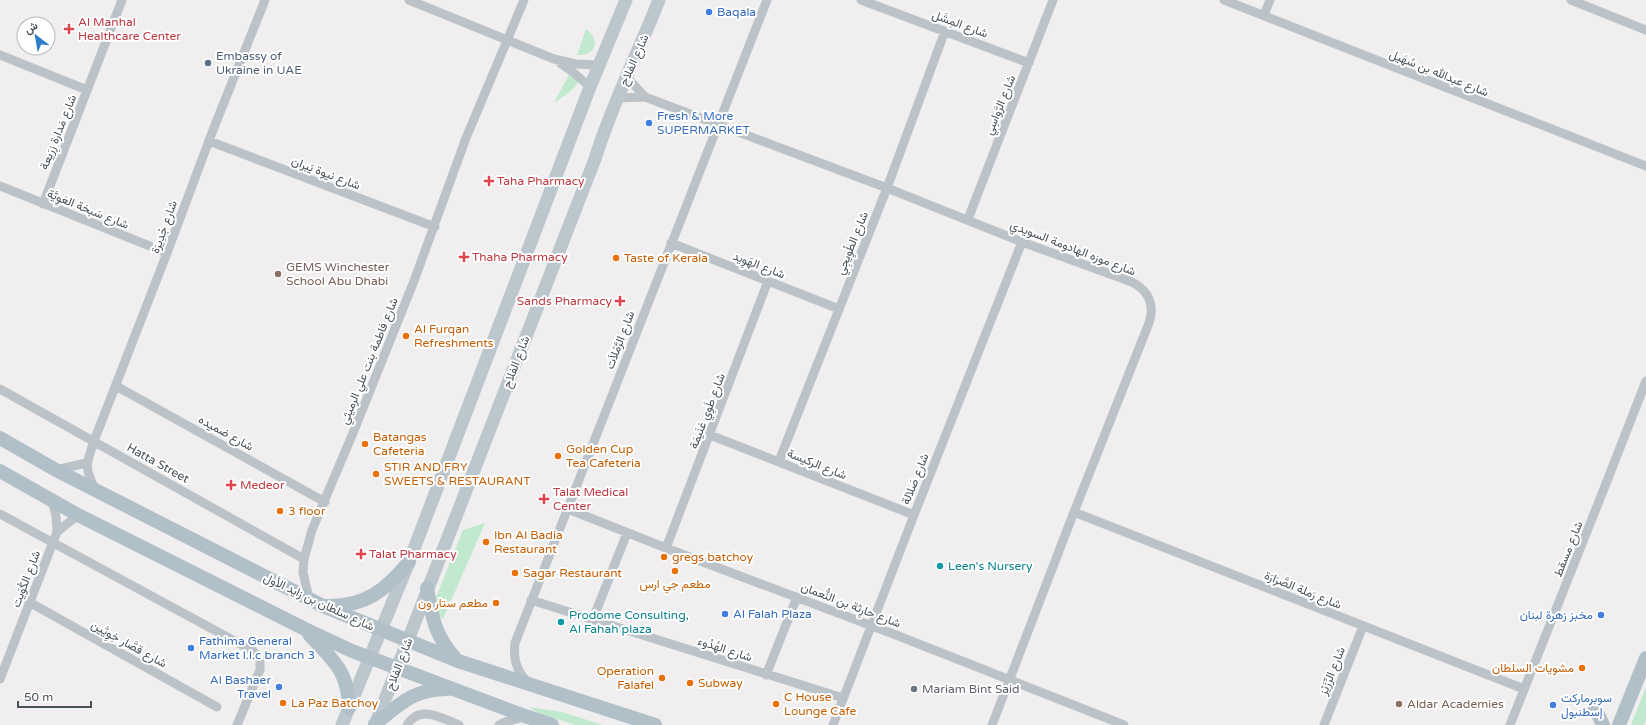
<svg xmlns="http://www.w3.org/2000/svg" width="1646" height="725" viewBox="0 0 1646 725" font-family="'Varela Round',Vazirmatn,sans-serif">
<rect width="100%" height="100%" fill="#f0eeee"/>
<path fill="#c1e9ce" d="M586 29C602 41 595 56 577 55Z
M571 71 581 78C573 92 566 94 554 103Z
M485 523 443 619 437 614 433 605 463 530Z
M1646 687V721L1644 725H1631Z
M529 707 562 712 603 725H575L538 713Z"/>
<g fill="none" stroke-linecap="round" stroke-linejoin="round">
<path stroke="#bbc3c9" stroke-width="9" d="M409 0 554 59 576 64 599 65
M861 0 1029 63
M1224 0 1646 166
M1571 0 1646 30
M1264 15 1270 0
M0 55 87 90
M560 63 573 72 590 87
M626 76 645 97
M617 98 645 97 887 188 1022 242 1132 282C1149 291 1155 305 1149 323L1074 512 992 725
M209 141 435 227
M0 186 167 253
M43 204 122 0
M968 219 1053 0
M671 243 839 309
M116 386 325 502
M0 389 304 559
M710 435 914 515
M779 461 887 188 945 31
M56 470 86 463
M95 489C84 467 86 464 94 441L167 253 213 130 265 0
M568 509 666 548 896 635 1124 725
M1074 512 1524 689
M0 514 253 651 260 659V670L237 725
M57 532 78 515
M666 548 768 281
M309 599 303 572 304 559 312 530 353 433 414 281 466 138 524 0
M531 600 843 698
M29 602 217 707
M593 619 627 533
M766 675 797 597
M0 679 57 532 56 516 52 500
M529 683C517 673 513 659 515 643L767 0
M407 725C420 704 441 718 459 725
M499 725 505 722 524 717
M833 725 914 515 1022 242
M1324 725 1363 626
M1510 725 1609 476 1646 381"/>
<path stroke="#bcc6cd" stroke-width="13" d="M342 725 409 562 590 87 626 0
M375 725 595 159C612 104 638 53 659 0"/>
<path stroke="#b1bfc9" stroke-width="14" d="M0 438 56 470 323 606 458 661 655 725
M0 471 78 515 305 629 352 651 525 716 552 725
M427 588C432 617 435 637 456 659
M327 606C365 607 386 590 409 562
M309 634C333 661 348 669 349 708
M1595 708 1603 725
M375 724C401 703 414 689 448 689
M1619 725 1646 658"/>
</g>
<g fill="#3f7fe0" stroke="#fff" stroke-width="1.5">
<circle cx="709" cy="12" r="4"/>
<circle cx="649" cy="123" r="4"/>
<circle cx="725" cy="614" r="4"/>
<circle cx="1601" cy="615" r="4"/>
<circle cx="191" cy="648" r="4"/>
<circle cx="279" cy="687" r="4"/>
<circle cx="1553" cy="705" r="4"/>
</g>
<g fill="#e0444e" stroke="#fff" stroke-width="1.5">
<path d="M67 23h4v4h4v4h-4v4h-4v-4h-4v-4h4z"/>
<path d="M487 175h4v4h4v4h-4v4h-4v-4h-4v-4h4z"/>
<path d="M462 251h4v4h4v4h-4v4h-4v-4h-4v-4h4z"/>
<path d="M618 295h4v4h4v4h-4v4h-4v-4h-4v-4h4z"/>
<path d="M229 479h4v4h4v4h-4v4h-4v-4h-4v-4h4z"/>
<path d="M542 493h4v4h4v4h-4v4h-4v-4h-4v-4h4z"/>
<path d="M359 548h4v4h4v4h-4v4h-4v-4h-4v-4h4z"/>
</g>
<circle fill="#5c6f8a" stroke="#fff" stroke-width="1.5" cx="208" cy="63" r="4"/>
<g fill="#e8710a" stroke="#fff" stroke-width="1.5">
<circle cx="616" cy="258" r="4"/>
<circle cx="406" cy="336" r="4"/>
<circle cx="365" cy="444" r="4"/>
<circle cx="558" cy="456" r="4"/>
<circle cx="376" cy="474" r="4"/>
<circle cx="280" cy="511" r="4"/>
<circle cx="486" cy="542" r="4"/>
<circle cx="664" cy="557" r="4"/>
<circle cx="675" cy="571" r="4"/>
<circle cx="515" cy="573" r="4"/>
<circle cx="496" cy="603" r="4"/>
<circle cx="1582" cy="668" r="4"/>
<circle cx="662" cy="678" r="4"/>
<circle cx="690" cy="683" r="4"/>
<circle cx="283" cy="703" r="4"/>
<circle cx="776" cy="704" r="4"/>
</g>
<g fill="#8d6e63" stroke="#fff" stroke-width="1.5">
<circle cx="278" cy="274" r="4"/>
<circle cx="1399" cy="704" r="4"/>
</g>
<g fill="#0f9aa8" stroke="#fff" stroke-width="1.5">
<circle cx="940" cy="566" r="4"/>
<circle cx="561" cy="622" r="4"/>
</g>
<circle fill="#6b7280" stroke="#fff" stroke-width="1.5" cx="914" cy="689" r="4"/>
<g text-anchor="middle" stroke-width="4" stroke-linejoin="round" paint-order="stroke">
<g font-size="12" fill="#366cbe" stroke="#fff" text-anchor="start">
<text x="717" y="16">Baqala</text>
<text x="657" y="120">Fresh &amp; More<tspan x="657" dy="14">SUPERMARKET</tspan></text>
<text x="733" y="618">Al Falah Plaza</text>
<text x="1593" y="619" text-anchor="end">مخبز زهرة لبنان</text>
<text x="199" y="645">Fathima General<tspan x="199" dy="14">Market l.l.c branch 3</tspan></text>
<text x="271" y="684" text-anchor="end">Al Bashaer<tspan x="271" dy="14">Travel</tspan></text>
<text x="1561" y="702">سوبرماركت<tspan x="1561" dy="14">إسطنبول</tspan></text>
</g>
<g font-size="12" fill="#be3a42" stroke="#fff" text-anchor="start">
<text x="78" y="26">Al Manhal<tspan x="78" dy="14">Healthcare Center</tspan></text>
<text x="497" y="185">Taha Pharmacy</text>
<text x="472" y="261">Thaha Pharmacy</text>
<text x="612" y="305" text-anchor="end">Sands Pharmacy</text>
<text x="240" y="489">Medeor</text>
<text x="553" y="496">Talat Medical<tspan x="553" dy="14">Center</tspan></text>
<text x="369" y="558">Talat Pharmacy</text>
</g>
<g font-size="12" fill="#485259" stroke="#fff">
<text transform="translate(960 24) rotate(20)" y="4">شارع المِشَل</text>
<text transform="translate(634 60) rotate(-66)" y="4">شارع الفلاح</text>
<text transform="translate(1439 73) rotate(22)" y="4">شارع عبدالله بن سُهَيل</text>
<text transform="translate(1000 105) rotate(-68)" y="4">شارع الرَّواسِي</text>
<text transform="translate(58 132) rotate(-68)" y="4">شارع مَدارة زِرَيعة</text>
<text transform="translate(326 173) rotate(21)" y="4">شارع نيوة يَبران</text>
<text transform="translate(88 209) rotate(22)" y="4">شارع سَبخة العَوِيَّة</text>
<text transform="translate(164 227) rotate(-70)" y="4">شارع جْدِيرَة</text>
<text transform="translate(852 243) rotate(-68)" y="4">شارع الطْوِيجِي</text>
<text transform="translate(1073 248) rotate(21)" y="4">شارع موزه الهادومة السويدي</text>
<text transform="translate(759 265) rotate(21)" y="4">شارع الهَوِيد</text>
<text transform="translate(620 340) rotate(-69)" y="4">شارع الرَّمْلاَت</text>
<text transform="translate(369 361) rotate(-68)" y="4">شارع فاطمة بنت علي الرميثي</text>
<text transform="translate(516 362) rotate(-69)" y="4">شارع الفلاح</text>
<text transform="translate(707 411) rotate(-69)" y="4">شارع طَوِي غنَيمَة</text>
<text transform="translate(226 433) rotate(29)" y="4">شارع ضميده</text>
<text transform="translate(158 463) rotate(29)" y="4">Hatta Street</text>
<text transform="translate(817 464) rotate(22)" y="4">شارع الركيسة</text>
<text transform="translate(915 479) rotate(-68)" y="4">شارع صَلالة</text>
<text transform="translate(1568 549) rotate(-68)" y="4">شارع مسقط</text>
<text transform="translate(26 579) rotate(-69)" y="4">شارع الكُوَيت</text>
<text transform="translate(1303 590) rotate(22)" y="4">شارع رَملة الصَّرَارَة</text>
<text transform="translate(319 602) rotate(25)" y="4">شارع سلطان بن زايد الأول</text>
<text transform="translate(851 605) rotate(21)" y="4">شارع حارِثة بن النُّعمان</text>
<text transform="translate(129 644) rotate(29)" y="4">شارع قصَّار خِوِيَّين</text>
<text transform="translate(725 649) rotate(18)" y="4">شارع الهُدُوء</text>
<text transform="translate(399 664) rotate(-69)" y="4">شارع الفلاح</text>
<text transform="translate(1332 671) rotate(-68)" y="4">شارع الرِّزَيْز</text>
</g>
<g font-size="12" fill="#4e5e75" stroke="#fff" text-anchor="start">
<text x="216" y="60">Embassy of<tspan x="216" dy="14">Ukraine in UAE</tspan></text>
</g>
<g font-size="12" fill="#c56008" stroke="#fff" text-anchor="start">
<text x="624" y="262">Taste of Kerala</text>
<text x="414" y="333">Al Furqan<tspan x="414" dy="14">Refreshments</tspan></text>
<text x="373" y="441">Batangas<tspan x="373" dy="14">Cafeteria</tspan></text>
<text x="566" y="453">Golden Cup<tspan x="566" dy="14">Tea Cafeteria</tspan></text>
<text x="384" y="471">STIR AND FRY<tspan x="384" dy="14">SWEETS &amp; RESTAURANT</tspan></text>
<text x="288" y="515">3 floor</text>
<text x="494" y="539">Ibn Al Badia<tspan x="494" dy="14">Restaurant</tspan></text>
<text x="672" y="561">gregs batchoy</text>
<text x="523" y="577">Sagar Restaurant</text>
<text x="675" y="588" text-anchor="middle">مطعم جي ارس</text>
<text x="488" y="607" text-anchor="end">مطعم ستار ون</text>
<text x="1574" y="672" text-anchor="end">مشويات السلطان</text>
<text x="654" y="675" text-anchor="end">Operation<tspan x="654" dy="14">Falafel</tspan></text>
<text x="698" y="687">Subway</text>
<text x="784" y="701">C House<tspan x="784" dy="14">Lounge Cafe</tspan></text>
<text x="291" y="707">La Paz Batchoy</text>
</g>
<g font-size="12" fill="#785e54" stroke="#fff" text-anchor="start">
<text x="286" y="271">GEMS Winchester<tspan x="286" dy="14">School Abu Dhabi</tspan></text>
<text x="1407" y="708">Aldar Academies</text>
</g>
<g font-size="12" fill="#0d838f" stroke="#fff" text-anchor="start">
<text x="948" y="570">Leen's Nursery</text>
<text x="569" y="619">Prodome Consulting,<tspan x="569" dy="14">Al Fahah plaza</tspan></text>
</g>
<g font-size="12" fill="#5b616d" stroke="#fff" text-anchor="start">
<text x="922" y="693">Mariam Bint Said</text>
</g>
</g>
<g transform="translate(36 36) rotate(329)"><circle r="19" fill="#ffffff" stroke="#b6babd"/>
<path d="M0-3L7 15L0 10L-7 15Z" fill="#2f7ec9"/>
<text y="-6" font-size="11" font-weight="bold" text-anchor="middle" fill="#485259">ش</text>
</g>
<path d="M18 701v6h73v-6" fill="none" stroke="#485259" stroke-width="2"/>
<text x="24" y="701" font-size="12" fill="#485259" stroke="#ffffff" stroke-width="3" paint-order="stroke">50 m</text>
</svg>
